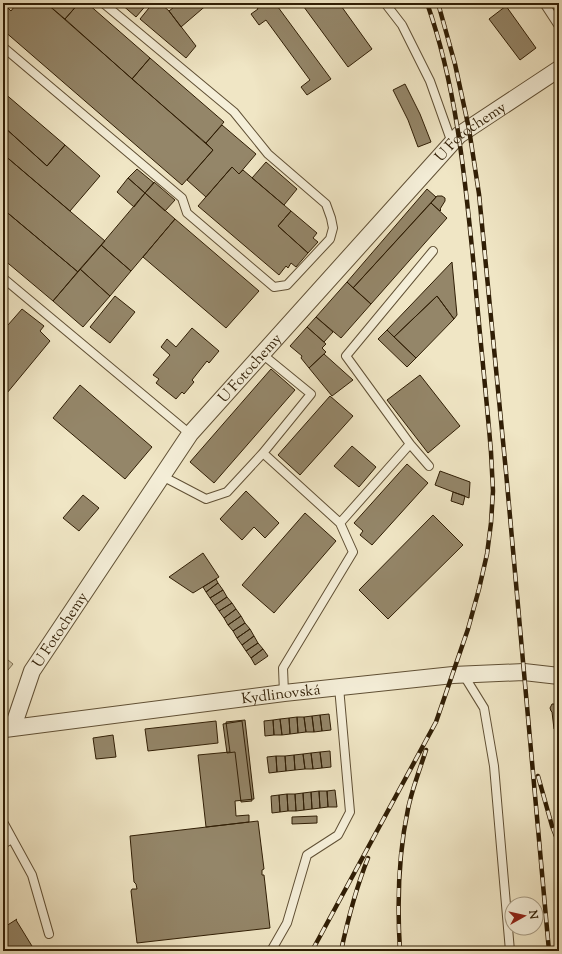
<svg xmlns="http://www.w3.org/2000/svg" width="562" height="954" viewBox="0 0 562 954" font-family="'Sorts Mill Goudy',serif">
<rect width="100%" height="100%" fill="#f0e6c5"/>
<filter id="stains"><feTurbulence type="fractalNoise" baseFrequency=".005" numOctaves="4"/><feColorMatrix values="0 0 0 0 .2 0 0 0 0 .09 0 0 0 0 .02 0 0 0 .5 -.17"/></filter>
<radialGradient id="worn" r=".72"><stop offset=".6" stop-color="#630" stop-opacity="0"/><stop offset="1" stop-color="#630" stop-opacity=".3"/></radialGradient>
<path fill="#cfc4a4" stroke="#807154" d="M3 656 13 664 3 676Z"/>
<path fill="#948669" stroke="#301e05" d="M17 3H46L213 150 182 185 3 30V9L6 6 11 11Z
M46 3H79L65 19Z
M79 3H87L150 58 132 79 65 19Z
M120 3H148L136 17Z
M153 3H160L169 11 196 46 186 58 140 19Z
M179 3H209L181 27 169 11Z
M254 3H275L331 79 307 95 301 87 310 80 266 20 259 25 251 14 258 9Z
M301 3H339L372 49 348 67Z
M506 6 536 48 520 60 489 19Z
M150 58 224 122 206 143 132 79Z
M405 84 420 114 431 142 418 147 408 120 393 90Z
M3 92 65 145 47 166 3 126Z
M222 125 256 154 239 174 232 167 206 197 187 180 213 150 206 143Z
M3 126 47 166 65 145 100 176 70 211 3 154Z
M3 154 105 241 78 272 3 209Z
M266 162 297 189 284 205 252 178Z
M232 167 239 174 243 170 291 211 278 226 308 253 296 267 291 263 288 268 286 266 279 275 198 206Z
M137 169 154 183 145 193 128 178Z
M128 178 145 193 134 207 117 192Z
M154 182 175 200 165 211 145 193Z
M427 189 436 197 353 288 347 282Z
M145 193 175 219 131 271 101 245Z
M437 196H442L445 198V201L440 209 441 210 440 211 431 203Z
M431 203 447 218 371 304 353 288Z
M3 209 78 272 53 301 3 259Z
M291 211 317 233 313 238 318 242 308 253 278 226Z
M175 219 259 291 226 328 143 257Z
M101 245 131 271 110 296 80 269Z
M452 262 457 315 454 319 437 296 394 337 387 330Z
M80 269 110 296 83 327 53 301Z
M347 282 371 304 341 338 316 317Z
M115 296 135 312 110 343 90 327Z
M437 296 454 319 416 358 394 337Z
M22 309 44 326 40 331 50 341 7 393 3 389V321L8 325Z
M316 317 333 332 324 342 307 327Z
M307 327 326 344 322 348 326 352 309 368 301 358 302 356 290 346Z
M192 328 219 351 209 363 207 361 192 380 194 382 184 394 182 392 176 399 156 383 159 379 153 375 170 355 161 347 167 339 176 347Z
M387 330 416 358 407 367 378 339Z
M324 354 353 380 332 396 309 368Z
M271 369 295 390 214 483 190 462Z
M420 375 460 426 428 453 387 400Z
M80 385 152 447 125 479 53 418Z
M330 396 353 416 300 475 278 455Z
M352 446 376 467 359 487 334 466Z
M407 464 428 483 372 545 360 535 363 531 354 523Z
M440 471 470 482 469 498 435 485Z
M246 491 279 523 265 538 254 527 242 540 220 519Z
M453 492 465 496 463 505 451 501Z
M83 495 99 508 79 531 63 518Z
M305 513 336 541 274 613 242 585Z
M433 515 463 545 388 619 359 590Z
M203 553 219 577 193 593 169 577Z
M216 579 218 583 206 592 203 587Z
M218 583 223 590 210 598 206 592Z
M223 590 227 597 215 605 210 598Z
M227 597 232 603 219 611 215 605Z
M232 603 236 609 224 618 219 611Z
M236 609 241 616 228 625 224 618Z
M241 616 245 623 233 631 228 625Z
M245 623 250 629 237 638 233 631Z
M250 629 254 636 242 645 237 638Z
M254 636 258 643 246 651 242 645Z
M258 643 263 649 251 658 246 651Z
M263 649 268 656 255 665 251 658Z
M552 704H559V729H554L552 712 551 711 550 708Z
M329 714 331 730 322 731 320 715Z
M320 715 322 731 314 732 312 716Z
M312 716 314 732H306L304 717Z
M297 717H304L306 732 298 733Z
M297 717 298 733 290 734 289 718Z
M289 718 290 734 282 735 280 719Z
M280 719 282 735H274L273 720Z
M245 720 254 799 235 801 236 816 249 815V822L206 827 198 755 230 752 226 722Z
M273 720 274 735 265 736 264 721Z
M216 721 218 743 148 751 145 729Z
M242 721 252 801 241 802 235 752 227 753 223 724Z
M113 735 116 757 96 759 93 738Z
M330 751 331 767 322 768 320 752Z
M320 752 322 768 313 769 311 753Z
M311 753 313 769H305L303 754Z
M303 754 305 769 295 770 294 755Z
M294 755 295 770 286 771 285 756Z
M276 756H285L286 771 277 772Z
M276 756 277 772 269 773 267 757Z
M335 790 337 807H328L327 791Z
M319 791H327L328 807 320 808Z
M319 791 320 808 312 809 311 792Z
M311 792 312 809 304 810 303 793Z
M303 793 304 810 296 811 295 794Z
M287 794H295L296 811H288Z
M287 794 288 811 280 812 279 795Z
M279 795 280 812 272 813 271 796Z
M317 816V823L292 824V817Z
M258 821 264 869 262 870V875H264L270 928 137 943 131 891 132 889H137L136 884 134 882 130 836Z
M17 919 16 920 35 951H3V928Z
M237 947H253V951H237Z"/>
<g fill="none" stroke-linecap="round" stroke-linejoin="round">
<defs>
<path id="lane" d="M385 3 402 25 430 81 452 143
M544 3 559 26
M3 47 182 198 187 213 274 287 287 285 330 239 333 228 331 218 326 204 268 154 234 112 103 3
M3 278 190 434
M263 453 340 523
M429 466 410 444 346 356 433 251
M162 476 206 499 227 492 263 453 311 394 262 354
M463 674 484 708 494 766 510 951
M284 693 283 668 353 552 340 523 410 444
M3 822 32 875 49 934
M3 844 12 839
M271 951 287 923 307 855 338 835 350 812 339 687"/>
<g id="street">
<path id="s1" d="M13 727 32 671 190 434 459 135 559 69"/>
<path id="s2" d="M5 729 284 693 453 675 524 672 559 676"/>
</g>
</defs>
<use href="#lane" stroke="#605035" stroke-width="10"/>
<use href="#street" stroke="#605035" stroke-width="18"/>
<use href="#lane" stroke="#f5efd9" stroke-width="8"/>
<use href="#street" stroke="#f5efd9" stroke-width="16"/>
<defs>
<path id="rail" d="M438 3 455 64 469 129 479 194 506 472 549 951
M538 776 552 826 559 844
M312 951 436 722 468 629 479 589 487 554 491 523 493 491 491 452C486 391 479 329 474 268 465 179 457 88 427 3
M341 951C348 919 356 888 368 858
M400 951C397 903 398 856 408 809 412 789 420 769 426 750"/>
</defs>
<use href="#rail" stroke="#301e05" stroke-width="4.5"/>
<use href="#rail" stroke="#f5efd9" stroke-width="3" stroke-dasharray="9" stroke-linecap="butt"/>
</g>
<g text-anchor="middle" stroke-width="4" stroke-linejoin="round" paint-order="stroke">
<g font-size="15" fill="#301e05" stroke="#f5efd9">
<text dy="5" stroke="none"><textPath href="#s1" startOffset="757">U Fotochemy</textPath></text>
<text dy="5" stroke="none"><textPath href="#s1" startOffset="433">U Fotochemy</textPath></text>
<text dy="5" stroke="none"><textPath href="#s1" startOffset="109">U Fotochemy</textPath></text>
<text dy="5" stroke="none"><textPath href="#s2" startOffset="278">Kydlinovská</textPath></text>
</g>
</g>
<rect width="562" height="954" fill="none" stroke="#f0e6c5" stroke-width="16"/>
<rect x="4" y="4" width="554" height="946" fill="none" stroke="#301e05" stroke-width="2"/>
<rect x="8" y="8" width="546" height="938" fill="none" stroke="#301e05"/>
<g transform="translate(524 916) rotate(82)"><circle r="19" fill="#f5efd9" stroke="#a69b84"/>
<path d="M0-3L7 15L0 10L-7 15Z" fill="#8f2418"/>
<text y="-6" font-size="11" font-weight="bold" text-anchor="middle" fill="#301e05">N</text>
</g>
<rect width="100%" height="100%" filter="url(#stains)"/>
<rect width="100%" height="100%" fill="url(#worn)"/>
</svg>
